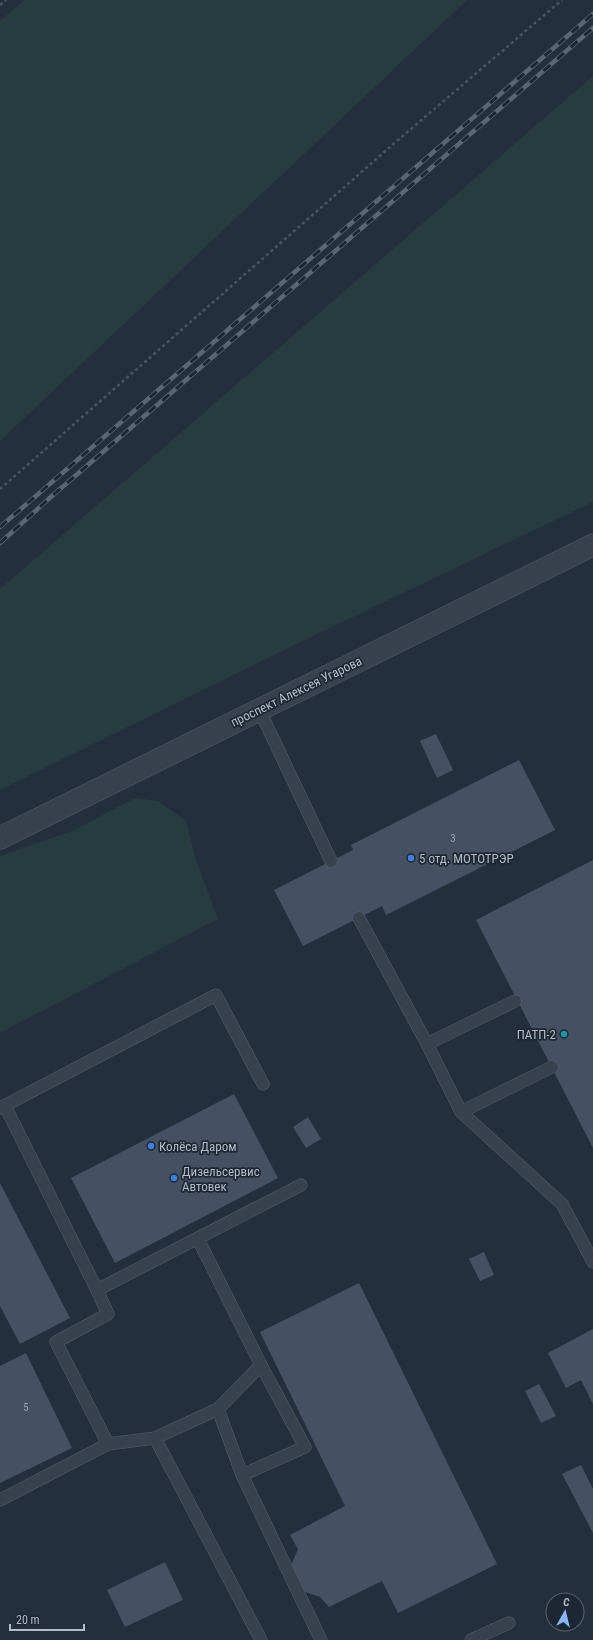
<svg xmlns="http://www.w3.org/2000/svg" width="593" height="1640" viewBox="0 0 593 1640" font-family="'Roboto Condensed',sans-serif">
<rect width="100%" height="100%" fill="#242f3e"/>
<path fill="#263c3f" d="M24 0H467L0 441V21Z
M593 76V502L284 650 0 790V589Z
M135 798 158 801 186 821 196 860 218 919 0 1033V856L72 831Z"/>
<path fill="#455162" d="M436 734 453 770 437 778 420 741Z
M519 760 555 830 386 915 382 906 303 946 274 890 353 850 351 845Z
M593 860V1148L476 920Z
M234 1094 278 1178 115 1263 71 1178Z
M308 1117 321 1139 306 1148 293 1127Z
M0 1183 70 1318 20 1344 0 1306Z
M484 1252 494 1275 480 1281 469 1259Z
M359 1283 497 1564 398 1613 382 1581 329 1607 320 1597 300 1590 290 1568 298 1549 290 1535 345 1506 260 1332Z
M593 1329V1404L581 1380 566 1388 548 1353Z
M26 1353 72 1448 0 1483V1366Z
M539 1384 556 1416 541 1423 525 1391Z
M581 1465 593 1489V1533L562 1474Z
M165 1562 183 1600 125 1627 107 1590Z"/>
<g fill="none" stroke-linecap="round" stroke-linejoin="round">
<defs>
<path id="lane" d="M259 709 331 861
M359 918 427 1044 461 1112 562 1204 593 1262
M427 1044 515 1001
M5 1106 97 1290
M0 1108 216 995 263 1084
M461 1112 552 1067
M198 1239 261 1365 305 1447 242 1475
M218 1409 242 1475 321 1640
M155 1438 261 1640
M108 1444 56 1342 108 1314 97 1290 301 1185
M0 1500 108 1444 155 1438 218 1409 261 1365
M471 1640 509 1623"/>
<path id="street" d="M0 838 593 545"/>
</defs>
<use href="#lane" stroke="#565f6c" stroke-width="13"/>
<use href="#street" stroke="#565f6c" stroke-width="23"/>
<path stroke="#44595c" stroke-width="2.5" stroke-dasharray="3 3" stroke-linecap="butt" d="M0 5 6 0
M0 489 398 140 562 0"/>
<use href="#lane" stroke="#38414e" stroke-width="12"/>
<use href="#street" stroke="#38414e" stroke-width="22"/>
<defs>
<path id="rail" d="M0 527 593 14
M0 543 52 496 593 28"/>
</defs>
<use href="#rail" stroke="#5a6575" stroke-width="4.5"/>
<use href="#rail" stroke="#1d2633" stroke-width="3" stroke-dasharray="9" stroke-linecap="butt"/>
</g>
<g fill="#3f7fe0" stroke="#1d2633" stroke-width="1.5">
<circle cx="411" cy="858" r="4"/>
<circle cx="151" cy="1146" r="4"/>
<circle cx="174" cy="1178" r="4"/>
</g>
<circle fill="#0f9aa8" stroke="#1d2633" stroke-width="1.5" cx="564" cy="1034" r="4"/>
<g text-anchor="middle" stroke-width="3.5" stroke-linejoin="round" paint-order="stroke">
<g font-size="11" fill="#98a1af">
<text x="453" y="842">3</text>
<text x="26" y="1411">5</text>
</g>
<g font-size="13" fill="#b4bcc9" stroke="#1d2633">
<text transform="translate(296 691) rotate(-26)" y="5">проспект Алексея Угарова</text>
</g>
<g font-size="13" fill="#b4bcc9" stroke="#1d2633" text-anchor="start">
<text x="419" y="863">5 отд. МОТОТРЭР</text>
<text x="556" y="1039" text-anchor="end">ПАТП-2</text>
<text x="159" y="1151">Колёса Даром</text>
<text x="182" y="1176">Дизельсервис<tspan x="182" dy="15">Автовек</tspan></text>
</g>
</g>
<g transform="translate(565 1612) rotate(8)"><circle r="19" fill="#1d2633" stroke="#59626f"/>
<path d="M0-3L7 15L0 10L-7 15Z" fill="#8ab4f8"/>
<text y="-6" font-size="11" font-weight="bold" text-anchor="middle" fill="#b4bcc9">С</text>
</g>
<path d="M10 1624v6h74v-6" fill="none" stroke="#b4bcc9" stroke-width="2"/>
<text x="16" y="1624" font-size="12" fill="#b4bcc9" stroke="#1d2633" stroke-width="3" paint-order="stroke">20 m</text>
</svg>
